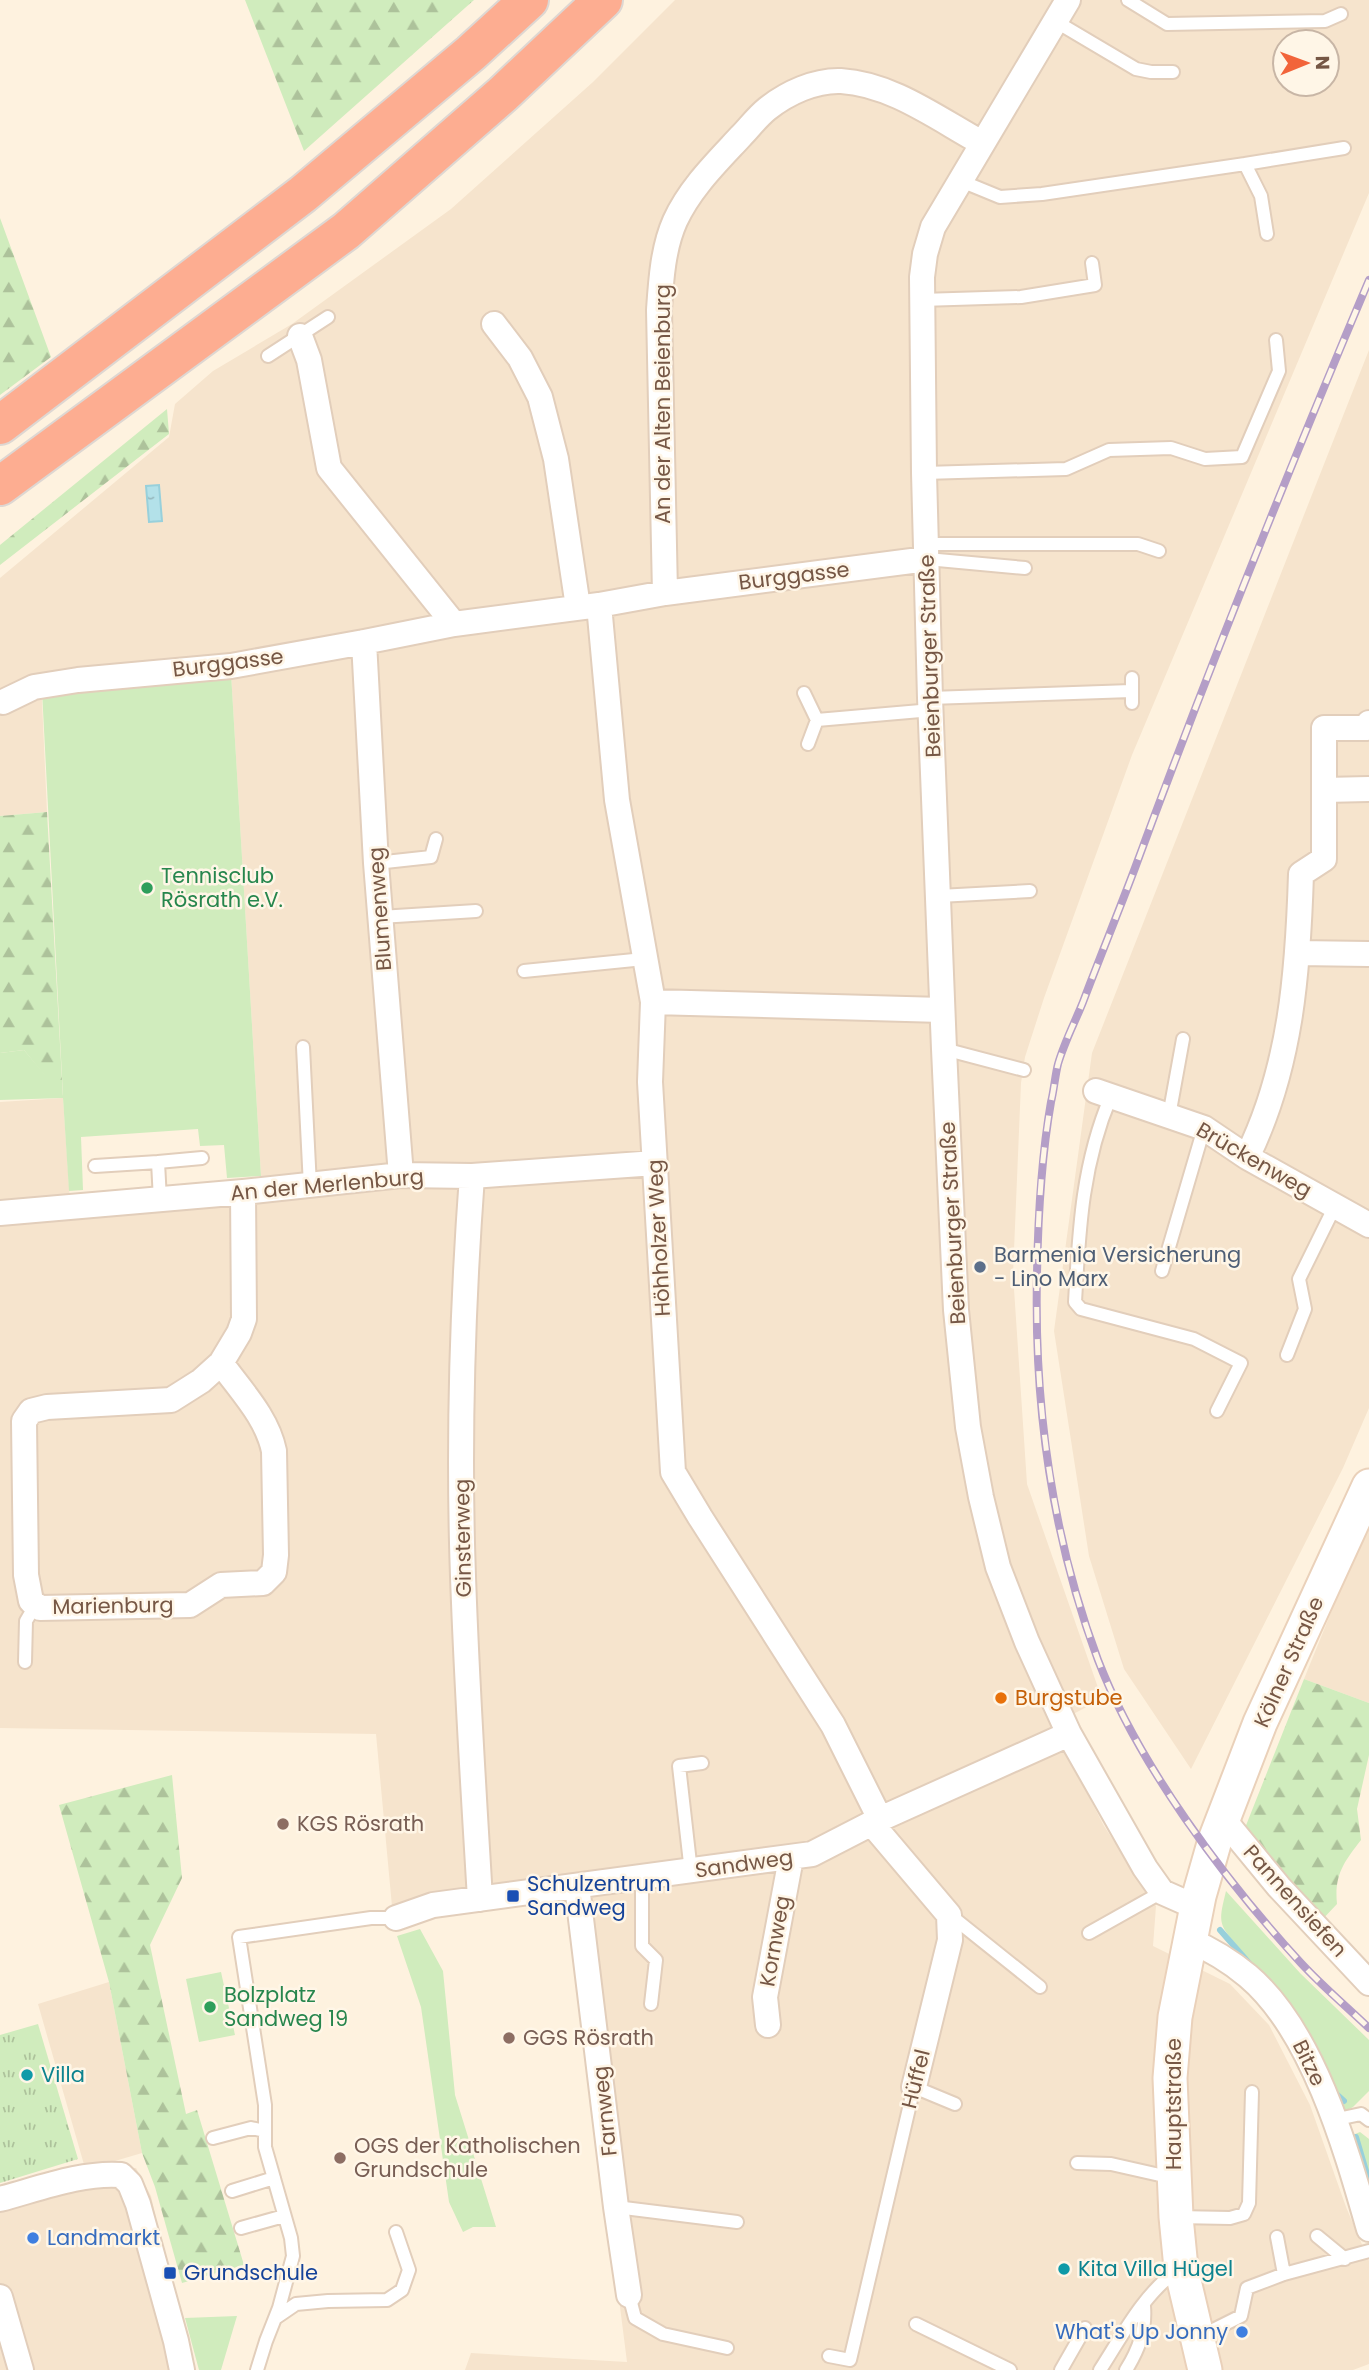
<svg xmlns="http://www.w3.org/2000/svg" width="1369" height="2370" viewBox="0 0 1369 2370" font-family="Poppins,sans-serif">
<defs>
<pattern id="forest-firs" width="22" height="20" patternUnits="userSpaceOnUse" patternTransform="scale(1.75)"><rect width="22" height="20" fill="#d0ecbd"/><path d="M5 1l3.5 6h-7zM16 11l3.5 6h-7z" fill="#adc29b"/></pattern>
<pattern id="park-tufts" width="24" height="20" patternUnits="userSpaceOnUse" patternTransform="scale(1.75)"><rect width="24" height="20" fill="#d0ecbd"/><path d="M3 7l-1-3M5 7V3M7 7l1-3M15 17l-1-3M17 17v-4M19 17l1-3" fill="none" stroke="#adc29b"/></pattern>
<pattern id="water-ripples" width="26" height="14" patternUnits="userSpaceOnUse" patternTransform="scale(1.75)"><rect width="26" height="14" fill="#b3e1e9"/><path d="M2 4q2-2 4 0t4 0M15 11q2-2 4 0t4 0" fill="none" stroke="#96b9bf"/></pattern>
</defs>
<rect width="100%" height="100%" fill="#fef2df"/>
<path fill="#f6e4cd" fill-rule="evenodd" d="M675 0H1369V193L1132 755 1044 998 1025 1057 1021 1083 1013 1274 1027 1484 1102 1699 1052 1725 1104 1826 1156 1906 1153 1946 1230 1984 1269 2025 1310 2105 1346 2207 1369 2261V2364L1353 2370H465L471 2353 627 2362 568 1897 393 1917 376 1734 0 1728V1102L63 1098 70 1201 239 1187 261 1176 231 673 41 679 47 812 0 816V578L169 437 175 404 213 371 292 324 451 209 593 82ZM1285 42H1327V84H1285Z
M1369 350V1408L1343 1468 1191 1769 1124 1669 1089 1556 1054 1331 1092 1053Z
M1369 1528V1703L1304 1679 1343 1583Z
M109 1982 142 2153 88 2169 136 2168 151 2196 190 2370H0V2190L85 2168 38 2004Z"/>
<path fill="#d0ecbd" d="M231 673 261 1176 227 1178 224 1145 200 1146 198 1129 81 1137 83 1190 69 1191 63 1098 0 1100V1053L24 1050 63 1096 42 691Z
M1226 1891 1300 1973 1369 2040V2091L1353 2107 1343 2112 1238 1954 1241 1950C1218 1924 1218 1924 1226 1891Z
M420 1929 443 1971 455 2095 496 2227H473L463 2232 449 2202 421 2007 397 1936Z
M221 1972 235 2035 199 2042 186 1979Z
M1360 2132 1369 2139V2197L1348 2137Z
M237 2316 221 2370H199L185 2318Z"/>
<path fill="url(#forest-firs)" d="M245 0H474L304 151Z
M0 218 51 357 0 395Z
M167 409 169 434 0 565V545Z
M47 812 63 1098 24 1050 0 1053V816Z
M1304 1679 1369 1703V1755L1357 1809 1361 1840C1344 1862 1334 1875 1337 1904L1320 1922 1243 1833Z
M172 1775 182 1878 150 1945 186 2114 197 2110 244 2265 182 2283 155 2187 142 2153 109 1982 59 1805Z"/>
<path fill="url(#park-tufts)" d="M38 2024 78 2159 0 2183V2035Z"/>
<path fill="url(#water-ripples)" stroke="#98d0db" stroke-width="2" d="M159 485 162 521 149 522 146 486Z"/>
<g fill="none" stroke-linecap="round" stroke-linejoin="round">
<path stroke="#98d0db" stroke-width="6" d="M1220 1930 1249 1963
M1333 2091 1344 2101
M1356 2137 1369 2181"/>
<defs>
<path id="lane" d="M1128 0 1167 24 1325 21 1341 14
M1055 21 1136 69 1151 72H1173
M1245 164 1344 148
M961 181 1000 197 1042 194 1245 164 1261 196 1267 234
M921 300 1021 297 1095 285 1092 263
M268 356 328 317
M924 473 1066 469 1109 450 1171 448 1205 459 1242 457 1279 371 1276 340
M927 544H1138L1159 551
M927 559 1025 568
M804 693 817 720 932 710
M930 698 1131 691
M1132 703V678
M808 744 817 720
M376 863 431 857 436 839
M939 896 1030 891
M380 917 476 911
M524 971 644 959
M303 1047 310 1186
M944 1049 1024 1070
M1111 1096C1082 1164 1079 1230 1075 1302L1081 1309 1194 1339 1241 1363 1217 1411
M1169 1116 1183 1039
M95 1166 158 1162
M160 1200 158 1162 202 1158
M1162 1271 1204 1128
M1287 1355 1305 1309 1299 1279 1335 1206
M25 1662 26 1621 36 1604
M691 1872 679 1766 702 1763
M642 1878V1946L656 1960 651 2004
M950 1915 1040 1987
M1089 1933 1162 1892
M1333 2120 1361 2114 1369 2120
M213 2138 251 2128 265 2131
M1077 2163 1111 2164 1173 2178
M232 2191 274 2178
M616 2207 737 2222
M1176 2217 1230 2218 1244 2214 1249 2203 1252 2092
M241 2228 284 2216
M1317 2236 1345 2259
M1277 2237 1284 2274
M629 2295 635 2318 663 2334 727 2348
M277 2317 296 2304 328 2301 387 2300 402 2290 409 2270 396 2232
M916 2324 1010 2370
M1200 2339 1207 2333 1241 2316 1247 2288 1284 2274 1369 2251
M829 2356 850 2360 914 2087 955 2104
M257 2370 266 2341 279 2308 293 2256 291 2238 265 2147V2105L239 1937 371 1918H396
M1061 2370 1085 2328
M1100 2370C1122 2336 1144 2293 1178 2270
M1126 2370C1139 2349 1146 2330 1144 2306"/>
<path id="street" d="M1068 0 933 227 925 254 922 277 924 473 930 698 944 1049 956 1310 968 1427 981 1497 998 1567 1027 1642 1069 1734 1145 1868 1162 1892 1196 1907
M494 324 520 358 540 397 556 459 578 607
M300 336 309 360 329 468 454 624
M665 593 659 310C661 280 663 248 675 221 690 188 717 162 741 136 749 128 757 117 767 109 787 93 815 80 841 81 892 84 938 119 982 143
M599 605 617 800 653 1002 650 1082 673 1472 700 1517 833 1725 880 1819
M364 642 376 863 401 1175
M3 702 34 687 78 680 231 666 364 642 454 624 599 605 665 593 927 559
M1324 790 1369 789
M1298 953 1369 954
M653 1002 942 1010
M1096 1091 1204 1128 1247 1157 1369 1225
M1247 1157C1291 1068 1298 972 1301 874L1324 859V728H1366L1369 723
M472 1176C463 1298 459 1421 462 1543 465 1662 473 1780 480 1899
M0 1213 243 1192 401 1175 472 1176 655 1163
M221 1363 201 1381 171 1400 47 1407 31 1411 24 1421 26 1575 31 1601 40 1608 190 1605 221 1585 263 1583 274 1572 276 1555 274 1451C267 1417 241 1391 221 1363L239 1333 244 1319 243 1192
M1223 1819 1279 1887 1369 1983
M872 1824 949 1915 950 1940 914 2087
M577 1886 616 2207 629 2295
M396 1918 433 1905 812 1854 880 1819 1069 1734
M1189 1940C1210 1949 1230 1961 1248 1976 1313 2031 1346 2149 1369 2229
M768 2025 765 1997 791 1858
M0 2199C38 2189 82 2172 121 2175L130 2184 138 2204 176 2341 182 2370
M0 2297 21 2370"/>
<path id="secondary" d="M1205 2370 1181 2268 1176 2217 1170 2078 1175 2017 1199 1896 1215 1840 1260 1723 1369 1486"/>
<path id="highway" d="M0 425 303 194 471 53 529 0
M0 486 346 231 503 94 603 0"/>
</defs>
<use href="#lane" stroke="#e2cebb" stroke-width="16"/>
<use href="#street" stroke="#e2cebb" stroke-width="28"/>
<use href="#secondary" stroke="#ead1ba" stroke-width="37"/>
<use href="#highway" stroke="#ded7d2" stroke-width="42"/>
<use href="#lane" stroke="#fff" stroke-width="12"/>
<use href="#street" stroke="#fff" stroke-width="24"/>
<use href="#secondary" stroke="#fff" stroke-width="33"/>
<use href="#highway" stroke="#fdad91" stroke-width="38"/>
<defs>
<path id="rail" d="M1369 280C1287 474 1208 670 1135 868 1118 913 1100 957 1083 1002 1075 1022 1064 1043 1058 1064 1055 1076 1054 1090 1051 1102 1041 1159 1038 1216 1037 1274 1034 1404 1052 1537 1098 1660 1138 1764 1224 1879 1300 1962 1321 1985 1346 2006 1369 2028"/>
</defs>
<use href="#rail" stroke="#b49ec7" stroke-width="8"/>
<use href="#rail" stroke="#fff6e7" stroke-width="5" stroke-dasharray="16" stroke-linecap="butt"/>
</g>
<g fill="#2e9e5b" stroke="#fff6e7" stroke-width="2.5">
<circle cx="147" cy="888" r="7"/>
<circle cx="210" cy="2007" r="7"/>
</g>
<circle fill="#5c6f8a" stroke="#fff6e7" stroke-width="2.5" cx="980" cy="1267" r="7"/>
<circle fill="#e8710a" stroke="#fff6e7" stroke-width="2.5" cx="1001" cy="1698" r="7"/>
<g fill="#8d6e63" stroke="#fff6e7" stroke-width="2.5">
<circle cx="283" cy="1824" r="7"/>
<circle cx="509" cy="2038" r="7"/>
<circle cx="340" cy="2158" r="7"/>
</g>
<g fill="#1a4fb4" stroke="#fff6e7" stroke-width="2.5">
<rect x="506" y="1889" width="14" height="14" rx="3.5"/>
<rect x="163" y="2266" width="14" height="14" rx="3.5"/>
</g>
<g fill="#0f9aa8" stroke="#fff6e7" stroke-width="2.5">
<circle cx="27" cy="2075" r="7"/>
<circle cx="1064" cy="2269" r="7"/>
</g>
<g fill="#3f7fe0" stroke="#fff6e7" stroke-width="2.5">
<circle cx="33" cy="2238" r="7"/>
<circle cx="1242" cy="2332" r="7"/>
</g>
<g text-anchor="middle" stroke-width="5" stroke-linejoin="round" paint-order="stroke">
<g font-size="21" fill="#765745" stroke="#fff6e7">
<text transform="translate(663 404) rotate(-90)" y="7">An der Alten Beienburg</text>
<text transform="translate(794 576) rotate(-7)" y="7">Burggasse</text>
<text transform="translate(930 656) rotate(-92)" y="7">Beienburger Straße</text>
<text transform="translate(228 663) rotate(-7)" y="7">Burggasse</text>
<text transform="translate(380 909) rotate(-94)" y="7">Blumenweg</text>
<text transform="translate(1254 1160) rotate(30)" y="7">Brückenweg</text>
<text transform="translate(327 1185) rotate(-5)" y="7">An der Merlenburg</text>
<text transform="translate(953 1223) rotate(-93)" y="7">Beienburger Straße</text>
<text transform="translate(659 1238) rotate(-93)" y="7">Höhholzer Weg</text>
<text transform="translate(463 1538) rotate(-91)" y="7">Ginsterweg</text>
<text transform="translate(113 1606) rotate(-1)" y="7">Marienburg</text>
<text transform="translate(1289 1662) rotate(-66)" y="7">Kölner Straße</text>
<text transform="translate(744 1864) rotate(-8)" y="7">Sandweg</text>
<text transform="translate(1295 1901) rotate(48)" y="7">Pannensiefen</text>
<text transform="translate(775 1941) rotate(-80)" y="7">Kornweg</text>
<text transform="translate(1309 2063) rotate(64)" y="7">Bitze</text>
<text transform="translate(916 2079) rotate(-76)" y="7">Hüffel</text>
<text transform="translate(1174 2104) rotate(-90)" y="7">Hauptstraße</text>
<text transform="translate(605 2111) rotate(-96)" y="7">Farnweg</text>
</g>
<g font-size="21" fill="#27864d" stroke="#fff6e7" text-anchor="start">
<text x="161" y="883">Tennisclub<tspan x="161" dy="24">Rösrath e.V.</tspan></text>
<text x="224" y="2002">Bolzplatz<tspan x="224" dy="24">Sandweg 19</tspan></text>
</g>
<g font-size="21" fill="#4e5e75" stroke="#fff6e7" text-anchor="start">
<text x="994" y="1262">Barmenia Versicherung<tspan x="994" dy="24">- Lino Marx</tspan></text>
</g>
<g font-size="21" fill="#c56008" stroke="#fff6e7" text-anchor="start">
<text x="1015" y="1705">Burgstube</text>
</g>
<g font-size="21" fill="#785e54" stroke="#fff6e7" text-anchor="start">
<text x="297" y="1831">KGS Rösrath</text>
<text x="523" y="2045">GGS Rösrath</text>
<text x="354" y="2153">OGS der Katholischen<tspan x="354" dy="24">Grundschule</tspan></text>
</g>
<g font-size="21" fill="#164399" stroke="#fff6e7" text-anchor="start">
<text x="527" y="1891">Schulzentrum<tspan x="527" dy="24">Sandweg</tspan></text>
<text x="184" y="2280">Grundschule</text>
</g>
<g font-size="21" fill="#0d838f" stroke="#fff6e7" text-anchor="start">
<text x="41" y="2082">Villa</text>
<text x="1078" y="2276">Kita Villa Hügel</text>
</g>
<g font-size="21" fill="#366cbe" stroke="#fff6e7" text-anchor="start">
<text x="47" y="2245">Landmarkt</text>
<text x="1228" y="2339" text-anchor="end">What's Up Jonny</text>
</g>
</g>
<g transform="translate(1306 63) rotate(89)"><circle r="33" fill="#fff6e7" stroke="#c8b6a6" stroke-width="2"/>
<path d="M0-5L12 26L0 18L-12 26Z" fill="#f2643a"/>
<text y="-10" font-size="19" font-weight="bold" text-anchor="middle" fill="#765745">N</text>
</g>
</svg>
